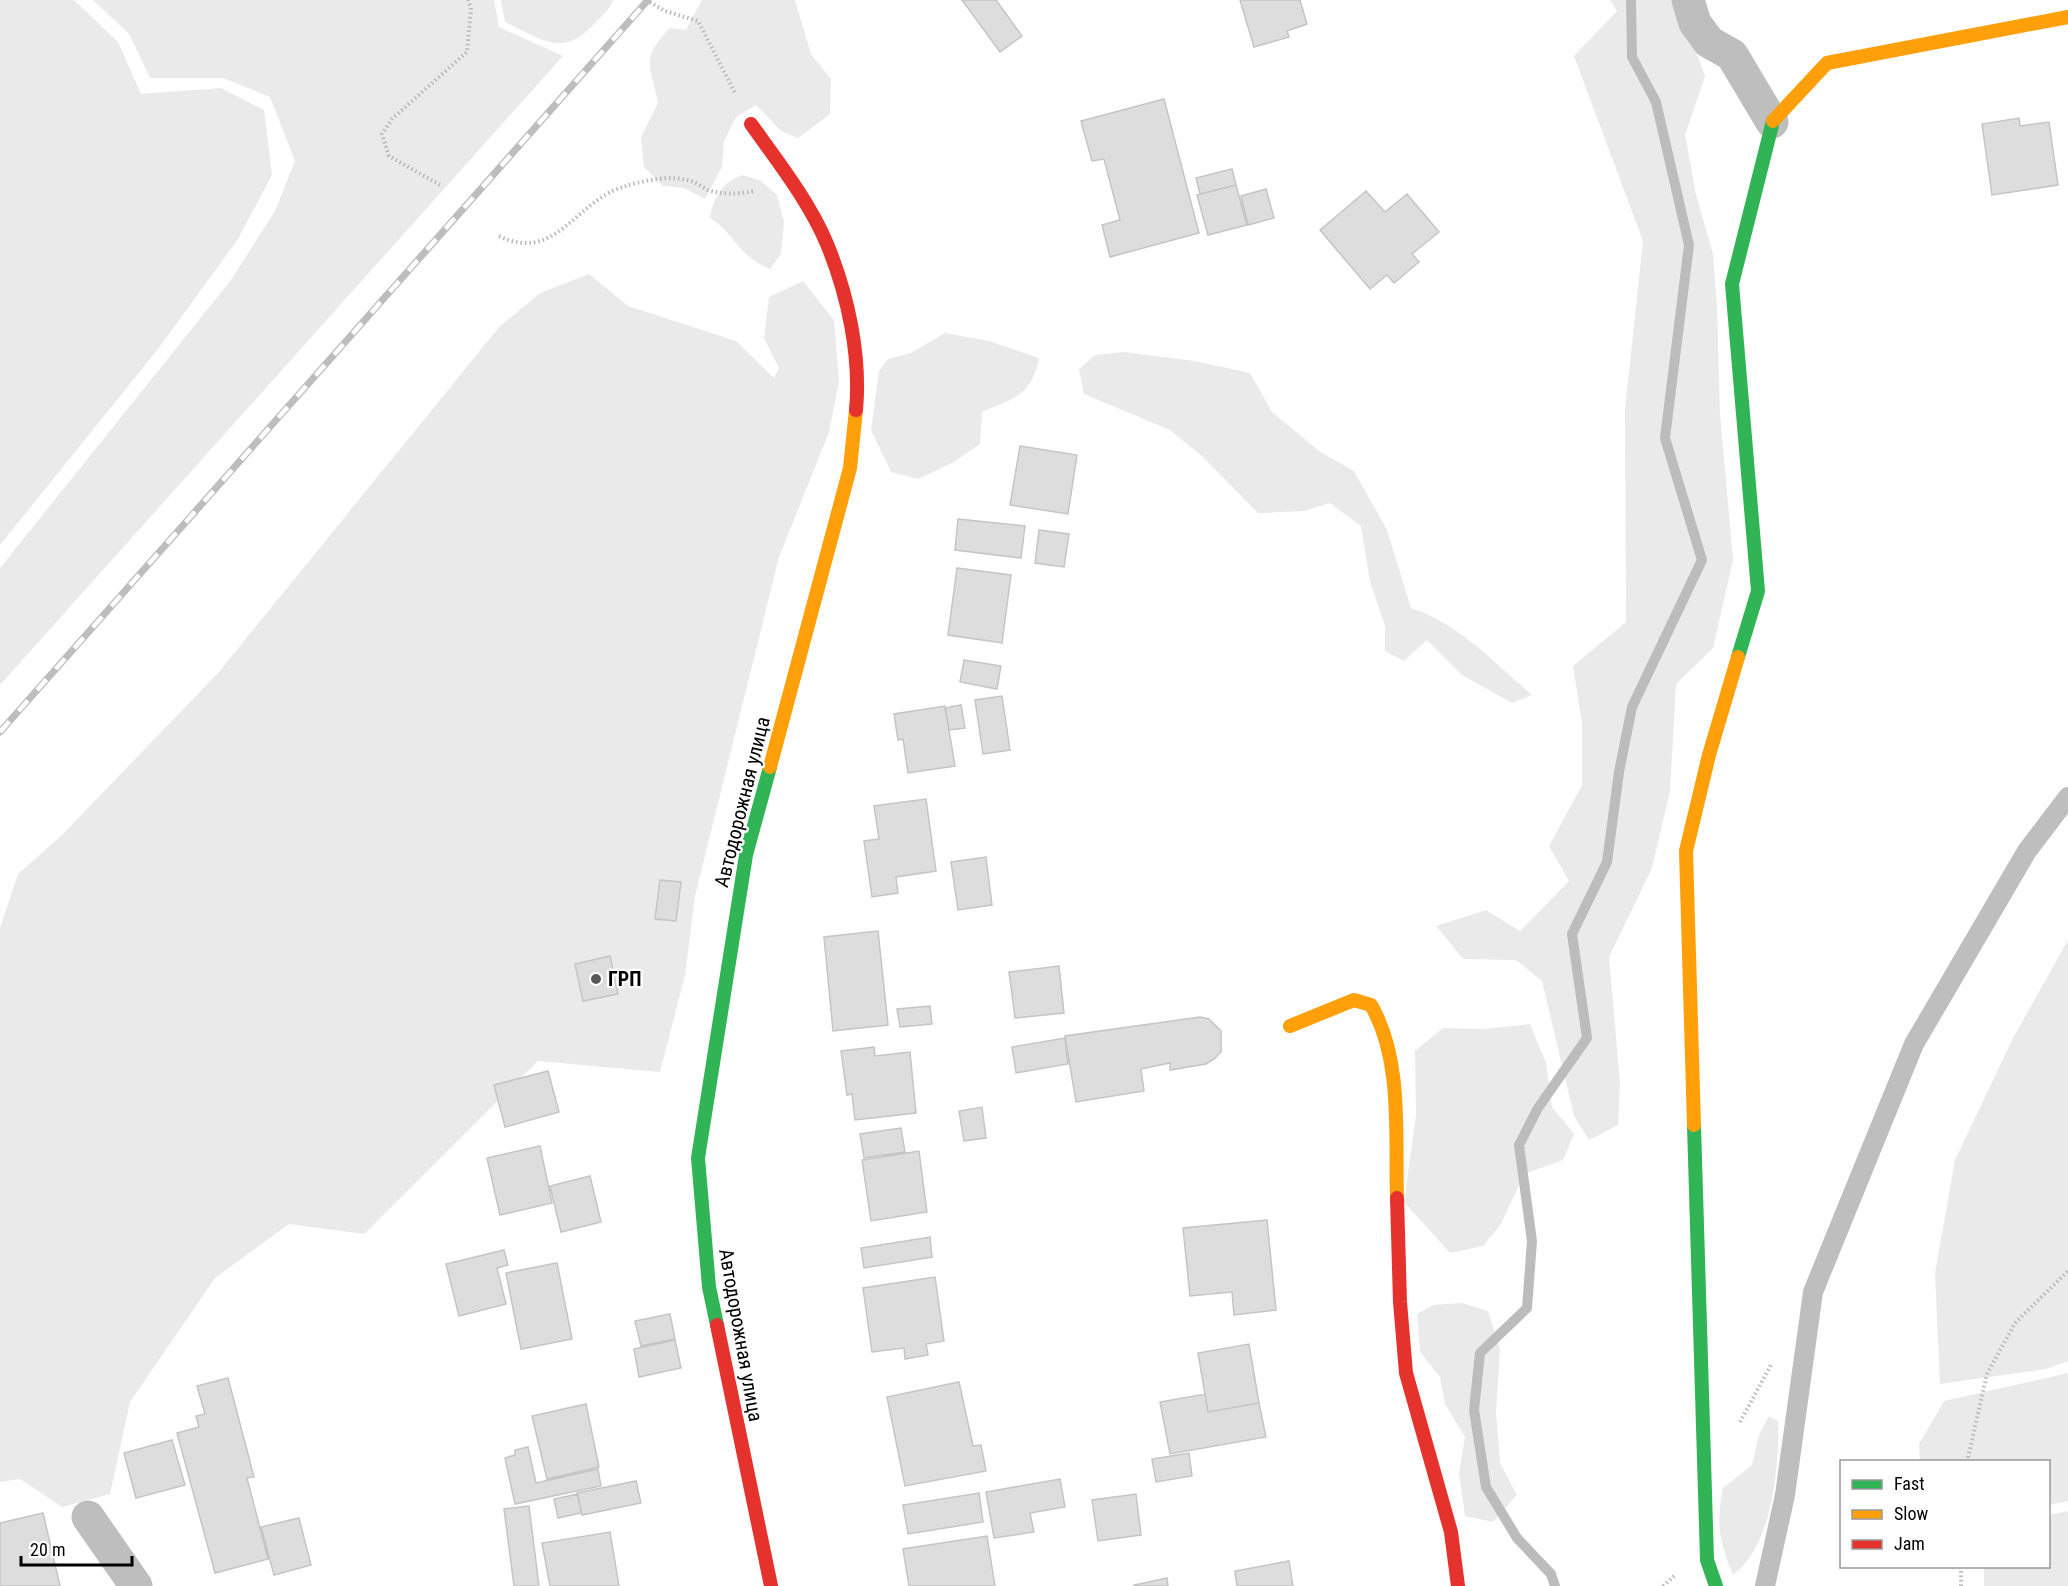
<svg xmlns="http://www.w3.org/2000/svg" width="2068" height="1586" viewBox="0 0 2068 1586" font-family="'Roboto Condensed',sans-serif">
<rect width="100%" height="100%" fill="#fff"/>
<path fill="#eaeaea" d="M0 0H74L118 42 141 94 221 88 264 110 272 175 238 239 158 349 0 545Z
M93 0H494L499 27 563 56 0 685V568L231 280 275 211 295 161 270 97 223 78H150L129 34Z
M501 0H613C610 9 603 15 596 22 564 59 544 40 505 22Z
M702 0H795L811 54 831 79 830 114 798 138 781 131 756 105 736 117 724 141 722 167 705 199 684 188 663 186 644 167 641 137 658 103C650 63 640 60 670 28L686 30Z
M1610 0H1678L1705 76 1685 135 1696 195 1713 254 1717 307 1720 413 1733 560 1713 648 1676 684 1670 791 1652 868 1609 957 1620 1083 1618 1125 1589 1140 1574 1116 1542 981 1516 960 1463 959 1436 926 1486 910 1520 931 1569 881 1549 846 1582 785V723L1573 666 1626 622 1625 410 1643 241 1574 56 1617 11Z
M743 175 761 181 777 195 784 222 781 254 770 269C736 255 737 235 710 218 713 198 723 181 743 175Z
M589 274 628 306 736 341 774 378 779 368 764 338 769 297 803 281 834 320 839 381 829 432 779 557 695 896 685 975 660 1072 538 1061 364 1234 289 1224 215 1278 130 1402 110 1494 62 1507 20 1479 0 1482V928L18 874 61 836 218 673 500 326 540 293Z
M945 333 989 341 1039 358C1031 396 1015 398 982 412L980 444 954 462 918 479 891 472 871 430 879 371 888 359 911 353Z
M1124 352 1194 361 1250 373 1272 412 1319 451 1354 471 1387 530 1411 608C1458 623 1495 663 1532 695L1512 703 1462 675 1427 640 1404 661 1385 651V626L1370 582 1361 526 1330 503 1304 511 1258 513 1203 457 1170 430 1084 394 1079 369 1095 355Z
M2068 940V1361L2046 1369 1940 1384 1935 1273 1955 1160 2013 1038Z
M1530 1024 1546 1063 1552 1107 1574 1134 1563 1160 1524 1174 1501 1224 1483 1246 1450 1253 1404 1202 1416 1115 1415 1051 1443 1028 1484 1029Z
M1462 1303 1488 1311 1500 1349 1496 1412 1500 1463 1517 1495 1493 1522 1465 1516 1459 1473 1465 1437 1445 1404 1440 1377 1420 1352 1417 1314 1433 1305Z
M2068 1373V1501L2049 1505 2048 1462 1920 1461 1919 1444 1944 1401Z
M1769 1416 1778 1421C1779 1468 1773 1545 1733 1575 1719 1541 1716 1524 1723 1488L1752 1465 1759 1435Z
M2068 1511V1586H1984V1567L2048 1566 2049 1515Z"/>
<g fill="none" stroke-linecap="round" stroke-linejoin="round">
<path stroke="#bcbcbc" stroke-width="10" d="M1555 1586 1551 1574 1517 1538 1486 1487 1474 1410 1480 1353 1527 1308 1532 1241 1519 1145 1538 1108 1587 1038 1572 934 1607 862 1619 772 1632 707 1702 560 1665 438 1689 245 1656 102 1632 57 1631 0"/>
</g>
<path fill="#ddd" stroke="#c5c5c5" stroke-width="1.5" d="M962 0H996L1022 36 1000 52Z
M1240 0H1300L1307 24 1287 31 1289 37 1254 47Z
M1164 99 1199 233 1110 257 1102 225 1120 220 1104 159 1092 161 1081 121Z
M2019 118 2020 126 2049 122 2058 185 1992 195 1982 124Z
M1232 169 1236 185 1200 194 1196 178Z
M1236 185 1247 225 1208 235 1197 195Z
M1266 189 1274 218 1248 225 1241 196Z
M1366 191 1385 212 1407 194 1439 232 1412 254 1419 262 1394 283 1387 275 1370 289 1320 230Z
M1020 446 1077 455 1068 514 1010 505Z
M958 519 1025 526 1021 558 955 550Z
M1039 530 1069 534 1064 567 1035 563Z
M957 568 1011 575 1002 643 948 635Z
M964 660 1001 666 997 689 960 682Z
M1002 696 1010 750 983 754 975 700Z
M961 705 965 728 949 730 945 708Z
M945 706 955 766 908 773 903 739 898 740 894 714Z
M926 799 936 871 896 877 898 893 872 897 864 841 879 839 874 806Z
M986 857 992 905 958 910 951 862Z
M660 880 681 882 676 921 655 919Z
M878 931 888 1025 833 1031 824 937Z
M610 956 618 994 583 1001 575 964Z
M1059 966 1064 1013 1015 1018 1009 972Z
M930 1006 932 1024 900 1027 897 1009Z
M1200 1017 1209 1019 1221 1031V1052L1214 1059 1206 1064 1170 1070V1063L1141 1069 1144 1091 1076 1102 1065 1036Z
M1065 1038 1068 1064 1016 1073 1012 1047Z
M874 1047 875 1056 910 1052 916 1113 855 1120 852 1094 847 1095 841 1051Z
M548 1071 559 1112 505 1127 494 1085Z
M982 1107 986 1138 964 1141 959 1111Z
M901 1128 905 1152 864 1158 860 1134Z
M540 1146 552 1203 500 1215 487 1158Z
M919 1151 927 1212 871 1221 862 1160Z
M590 1176 601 1222 561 1232 550 1186Z
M1267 1220 1276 1310 1234 1315 1232 1292 1190 1296 1183 1228Z
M930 1237 932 1257 864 1268 861 1248Z
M504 1250 508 1265 497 1268 506 1304 459 1316 446 1264Z
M557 1263 572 1339 521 1349 506 1273Z
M935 1277 944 1341 926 1344 928 1355 905 1359 904 1348 872 1352 863 1288Z
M670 1314 675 1339 641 1346 635 1321Z
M675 1340 681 1368 639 1377 634 1349Z
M1249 1344 1259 1403 1208 1412 1198 1353Z
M228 1378 254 1477 247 1478 268 1559 215 1573 177 1433 199 1427 196 1416 205 1414 197 1386Z
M959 1382 973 1446 981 1445 986 1471 905 1486 887 1397Z
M1205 1394 1208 1412 1259 1403 1266 1437 1170 1454 1160 1402Z
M586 1404 599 1467 547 1479 532 1416Z
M172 1440 185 1485 136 1498 124 1453Z
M528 1447 536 1483 598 1469 601 1486 515 1504 505 1458 515 1455V1450Z
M1189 1453 1192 1476 1156 1482 1152 1459Z
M1060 1479 1065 1507 1030 1513 1034 1532 994 1538 986 1492Z
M636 1481 641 1503 582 1515 577 1493Z
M979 1493 983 1522 908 1534 903 1505Z
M578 1494 581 1513 558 1518 554 1499Z
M1136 1494 1141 1535 1098 1541 1092 1500Z
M529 1506 539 1586H514L504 1509Z
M43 1513 60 1586H0V1523Z
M299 1518 311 1565 274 1575 261 1527Z
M610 1532 619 1586H550L542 1543Z
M987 1536 995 1586H909L903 1549Z
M1289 1561 1293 1586H1237L1235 1571Z
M1167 1578 1168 1586H1134V1585Z"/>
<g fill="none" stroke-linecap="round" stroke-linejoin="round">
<path stroke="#b8b8b8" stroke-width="4" stroke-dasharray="1.5 3" stroke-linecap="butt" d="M646 0 665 11 698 21 735 93
M440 185 389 156 382 134 392 119 467 52 471 8 468 0
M499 236C555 264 576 201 623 187 641 181 668 175 687 180 695 181 701 187 708 190 723 195 738 194 754 191
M1740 1422 1772 1363
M1967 1462 1987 1374 2015 1323 2068 1271
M1663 1586 1674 1576
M1961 1586V1566"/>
<path stroke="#bebebe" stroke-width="20" d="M1765 1586 1785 1495 1813 1292 1914 1044 2027 851 2068 797"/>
<path stroke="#bebebe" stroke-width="33" d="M1688 0 1695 23 1709 42 1732 55 1772 122
M88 1517 136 1586"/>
<path stroke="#30b455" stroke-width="14" d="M1738 657 1758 591 1732 284 1773 121
M1694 1125 1707 1560 1716 1586
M717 1325 709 1287 698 1158 746 855 770 767"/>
<path stroke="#ff9f0a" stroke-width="14" d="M1773 121 1827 63 2068 17
M770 767 850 468 856 410
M1290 1026 1354 1000 1371 1005C1403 1060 1395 1136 1397 1198
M1694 1125 1686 851 1709 755 1738 657"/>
<path stroke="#e5322d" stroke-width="14" d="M751 124C778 162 809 201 827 244 848 295 861 356 856 410
M1397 1198 1400 1302 1406 1373 1451 1532 1458 1586
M717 1325 771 1586"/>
<defs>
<path id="rail" d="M0 732 648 0"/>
</defs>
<use href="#rail" stroke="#bdbdbd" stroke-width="7"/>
<use href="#rail" stroke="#fff" stroke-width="4.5" stroke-dasharray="14" stroke-linecap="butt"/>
</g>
<circle fill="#595959" stroke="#fff" stroke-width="2" cx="596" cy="979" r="6"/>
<g text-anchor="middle" stroke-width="4.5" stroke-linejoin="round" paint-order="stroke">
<g font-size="20" fill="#000" stroke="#fff">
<text transform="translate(742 802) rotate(-76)" y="7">Автодорожная улица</text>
<text transform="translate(741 1335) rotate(80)" y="7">Автодорожная улица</text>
</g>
<g font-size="20" font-weight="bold" fill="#000" stroke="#fff" text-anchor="start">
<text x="608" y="986">ГРП</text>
</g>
</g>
<rect x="1840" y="1460" width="210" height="108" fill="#ffffff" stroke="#999999" stroke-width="1.5"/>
<rect x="1852" y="1480" width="30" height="9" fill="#30b455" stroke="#999999" stroke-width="1.5"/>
<text x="1894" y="1490" font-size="18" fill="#000000">Fast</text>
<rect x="1852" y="1510" width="30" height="9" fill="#ff9f0a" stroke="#999999" stroke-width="1.5"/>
<text x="1894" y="1520" font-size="18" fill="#000000">Slow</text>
<rect x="1852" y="1540" width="30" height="9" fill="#e5322d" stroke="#999999" stroke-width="1.5"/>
<text x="1894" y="1550" font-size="18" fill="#000000">Jam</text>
<path d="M21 1556v9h111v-9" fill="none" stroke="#000000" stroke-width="3"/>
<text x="30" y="1556" font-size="18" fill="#000000" stroke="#ffffff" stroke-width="4.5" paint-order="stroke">20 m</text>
</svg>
